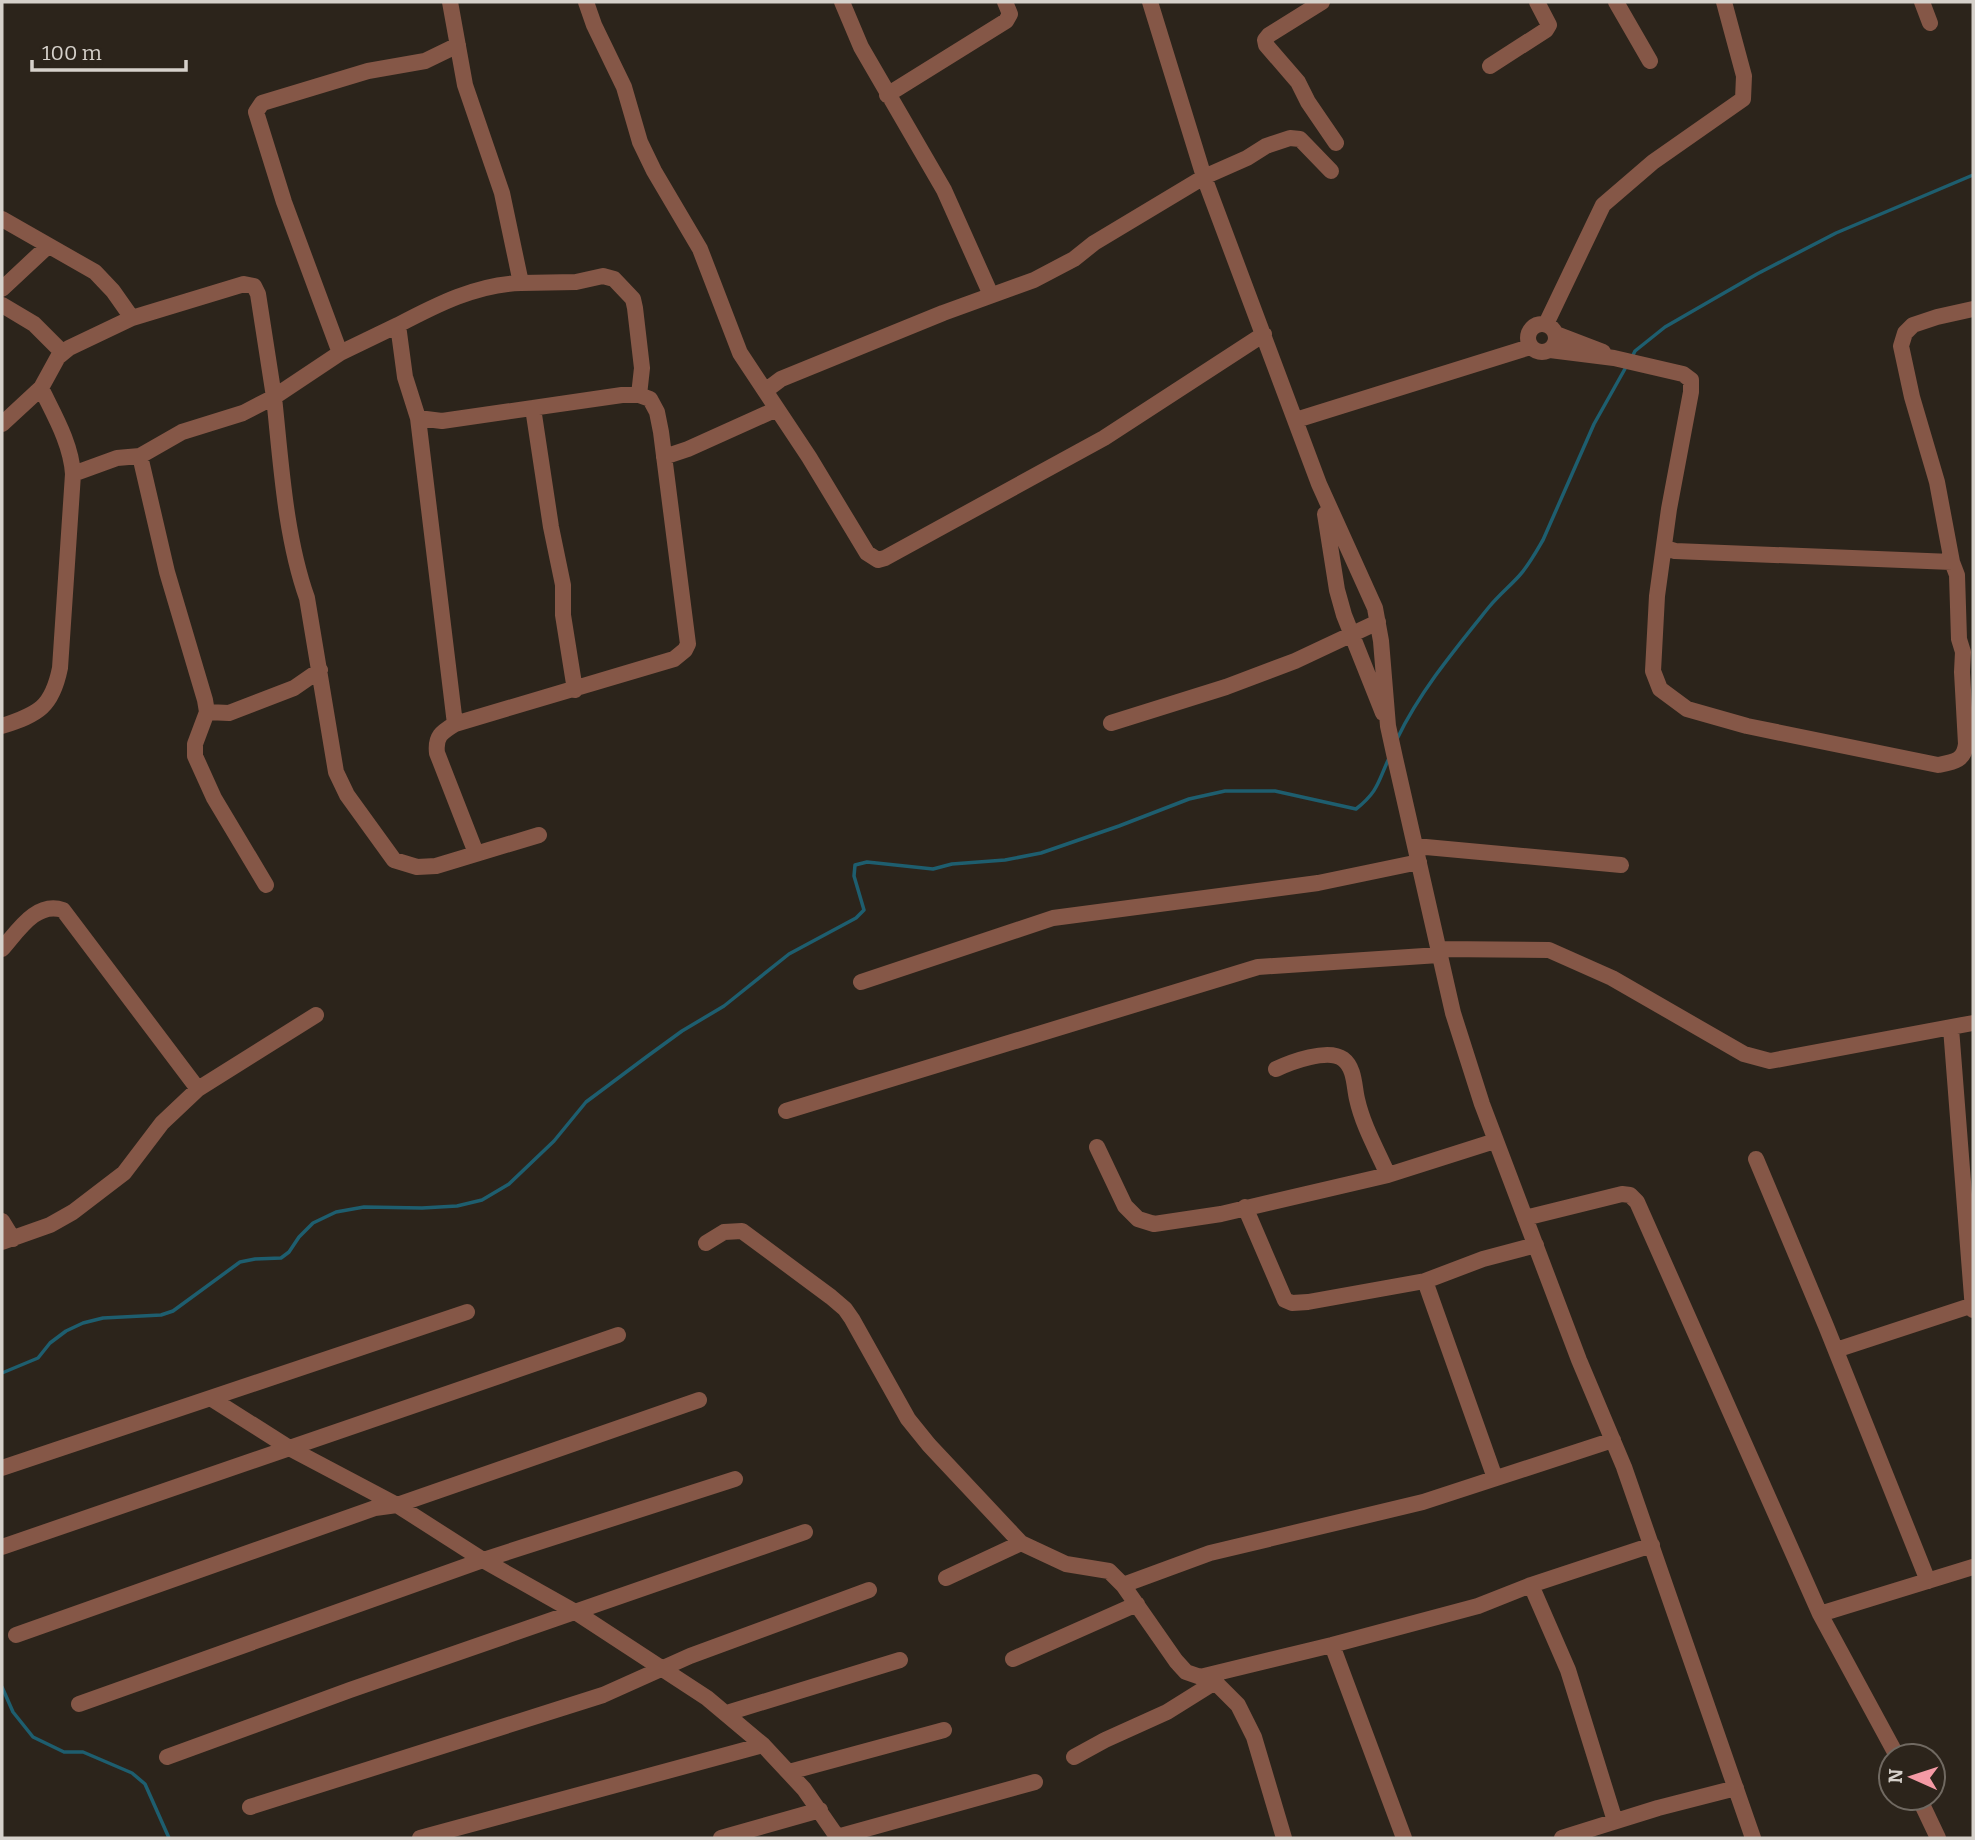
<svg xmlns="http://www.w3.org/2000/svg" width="1975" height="1840" viewBox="0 0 1975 1840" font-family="Bitter,serif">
<rect width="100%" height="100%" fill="#2c241b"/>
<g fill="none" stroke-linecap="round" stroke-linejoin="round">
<path stroke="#1e5e6f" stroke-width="3.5" d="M1632 357 1635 351 1665 327 1757 274 1836 233 1973 175
M1397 739C1420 691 1456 648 1489 607 1499 595 1510 586 1519 576 1529 565 1536 552 1543 540L1594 424 1626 367
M2 1373 38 1358 50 1343 66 1331 83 1323 103 1318 161 1315 173 1311 240 1262 255 1259 281 1258 289 1252 299 1237 313 1223 336 1212 364 1207 422 1208 457 1206 482 1200 509 1184 554 1141 586 1102 649 1055 682 1031 724 1006 789 954 856 918 864 910 854 876 855 865 867 862 933 869 952 864 1005 860 1041 853 1119 826 1189 799 1225 791H1275L1356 809C1379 791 1378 781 1390 756
M2 1687 13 1712 33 1737 64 1752H83L132 1773 145 1784 169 1838"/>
<path stroke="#855747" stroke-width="16" d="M450 2 465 85 502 193 521 283 576 282 603 276 614 279 633 299 635 308 642 368 639 395
M586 2 594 25 624 87 640 142 654 171 700 249 740 353 809 457 867 553 878 560 885 558 1104 438 1264 334
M842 2 861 47 944 190 991 295
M1150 2 1204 177 1319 484 1375 608 1381 641 1388 726 1395 758 1453 1013 1482 1104 1579 1360 1624 1467 1753 1838
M1322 2 1269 35 1265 40 1266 45 1298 82 1308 102 1336 143
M1616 2 1650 61
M1922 2 1930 23
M1490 66 1546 30 1549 25 1537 2
M887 95 1006 21 1010 14 1005 2
M2 219 95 272 113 291 132 318
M2 289 48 246
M2 305 34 324 62 352
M1528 338a14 14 0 1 1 28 0a14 14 0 1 1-28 0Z
M1546 324 1603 205 1653 162 1743 99 1744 76 1724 2
M398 325 340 353 274 397C281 462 285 536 307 598L336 772 347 795 394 860 417 867 436 866 539 835
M1556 334 1603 352
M1550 350 1614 358 1683 374 1691 380V392L1669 509 1657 596 1653 671 1660 689 1687 709 1747 726 1938 765C1954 762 1964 761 1966 744L1962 672 1963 652 1959 639 1957 575 1952 562 1937 482 1912 397 1901 346 1905 333 1913 325 1937 317 1973 309
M340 353 284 202 256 112 262 103 368 71 425 61 458 45
M765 391 781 379 943 313 1034 280 1074 259 1094 243 1204 177 1247 158 1266 146 1290 138 1300 139 1331 171
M533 408 551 527 563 585V615L575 690
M418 418 442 421 622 395H639L650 399 657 412 661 432 688 644 685 650 674 659 455 724C442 732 435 736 437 753L476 853
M1296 420 1530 347
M2 424 41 388 58 357 69 348 132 318 244 284 254 286 258 294 274 397 243 413 182 432 140 456 167 572 205 700 207 712 195 744V756L214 798 266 885
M664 457 688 449 777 409
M73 474 117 458 140 456
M1325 514 1337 590 1344 615 1383 713
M1665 548 1675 551 1952 562
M207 712 229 713 294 688 320 670
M1111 723 1226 687 1295 661 1378 622
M455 724 418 418 405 377 398 325C436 305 477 284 521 283
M2 726C39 714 52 707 60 668L73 474C71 443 54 415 41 388
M1415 846 1621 865
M2 949C18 931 36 901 63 910L198 1089
M1438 949 1549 950 1612 978 1744 1054 1770 1061 1973 1023
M861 982 1053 918 1318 883 1419 862
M1951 1028 1973 1310
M1276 1069C1291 1062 1328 1048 1343 1059 1355 1068 1354 1087 1357 1099 1363 1126 1377 1150 1388 1175
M786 1111 1258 967 1439 955
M1097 1147 1125 1206 1138 1219 1154 1224 1221 1214 1388 1175 1495 1141
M1756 1159 1826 1326 1928 1581
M1245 1207 1285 1300 1292 1303 1308 1302 1425 1281
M1525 1218 1622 1194 1630 1195 1637 1202 1820 1614 1897 1756
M2 1221 13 1239
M2 1242 50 1225 73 1212 124 1173 162 1123 198 1089 316 1015
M706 1243 724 1232 742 1231 831 1297 845 1309 852 1319 908 1419 929 1445 1021 1543 1066 1564 1109 1571 1123 1585 1176 1661 1186 1672 1215 1682 1238 1705 1254 1737 1284 1838
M1836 1350 1973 1305
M212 1399 291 1449 397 1505 483 1560 577 1613 707 1698 763 1745 804 1789 838 1838
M2 1468 467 1312
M1495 1478 1425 1281 1483 1259 1536 1245
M2 1547 618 1335
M946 1578 1021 1543
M1123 1585 1210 1553 1423 1502 1613 1440
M1531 1585 1568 1670 1615 1821
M1820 1614 1973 1567
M16 1635 375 1508 397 1505 699 1400
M1332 1645 1404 1838
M1013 1659 1137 1604
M1200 1677 1332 1645 1478 1606 1531 1585 1652 1545
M79 1704 483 1560 735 1479
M727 1713 900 1660
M167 1757 350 1690 805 1532
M1074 1757 1105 1740 1167 1712 1215 1682
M789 1772 944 1730
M1919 1798 1938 1838
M250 1807 603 1695 690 1656 869 1590
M837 1837 1035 1782
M420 1838 763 1745
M721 1838 820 1810
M1562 1838 1658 1808 1736 1788"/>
</g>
<rect width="1975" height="1840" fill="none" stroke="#d6d1cb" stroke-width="7"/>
<g transform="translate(1912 1777) rotate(273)"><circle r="33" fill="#2c241b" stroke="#706961" stroke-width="2"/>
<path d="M0-5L12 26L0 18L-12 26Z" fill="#f49aa5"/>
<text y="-10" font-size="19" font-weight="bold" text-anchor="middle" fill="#d6d1cb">N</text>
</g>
<path d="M32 60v10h154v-10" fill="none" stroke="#d6d1cb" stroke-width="3.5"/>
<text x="42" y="60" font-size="21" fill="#d6d1cb" stroke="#2c241b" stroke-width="5" paint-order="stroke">100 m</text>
</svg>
